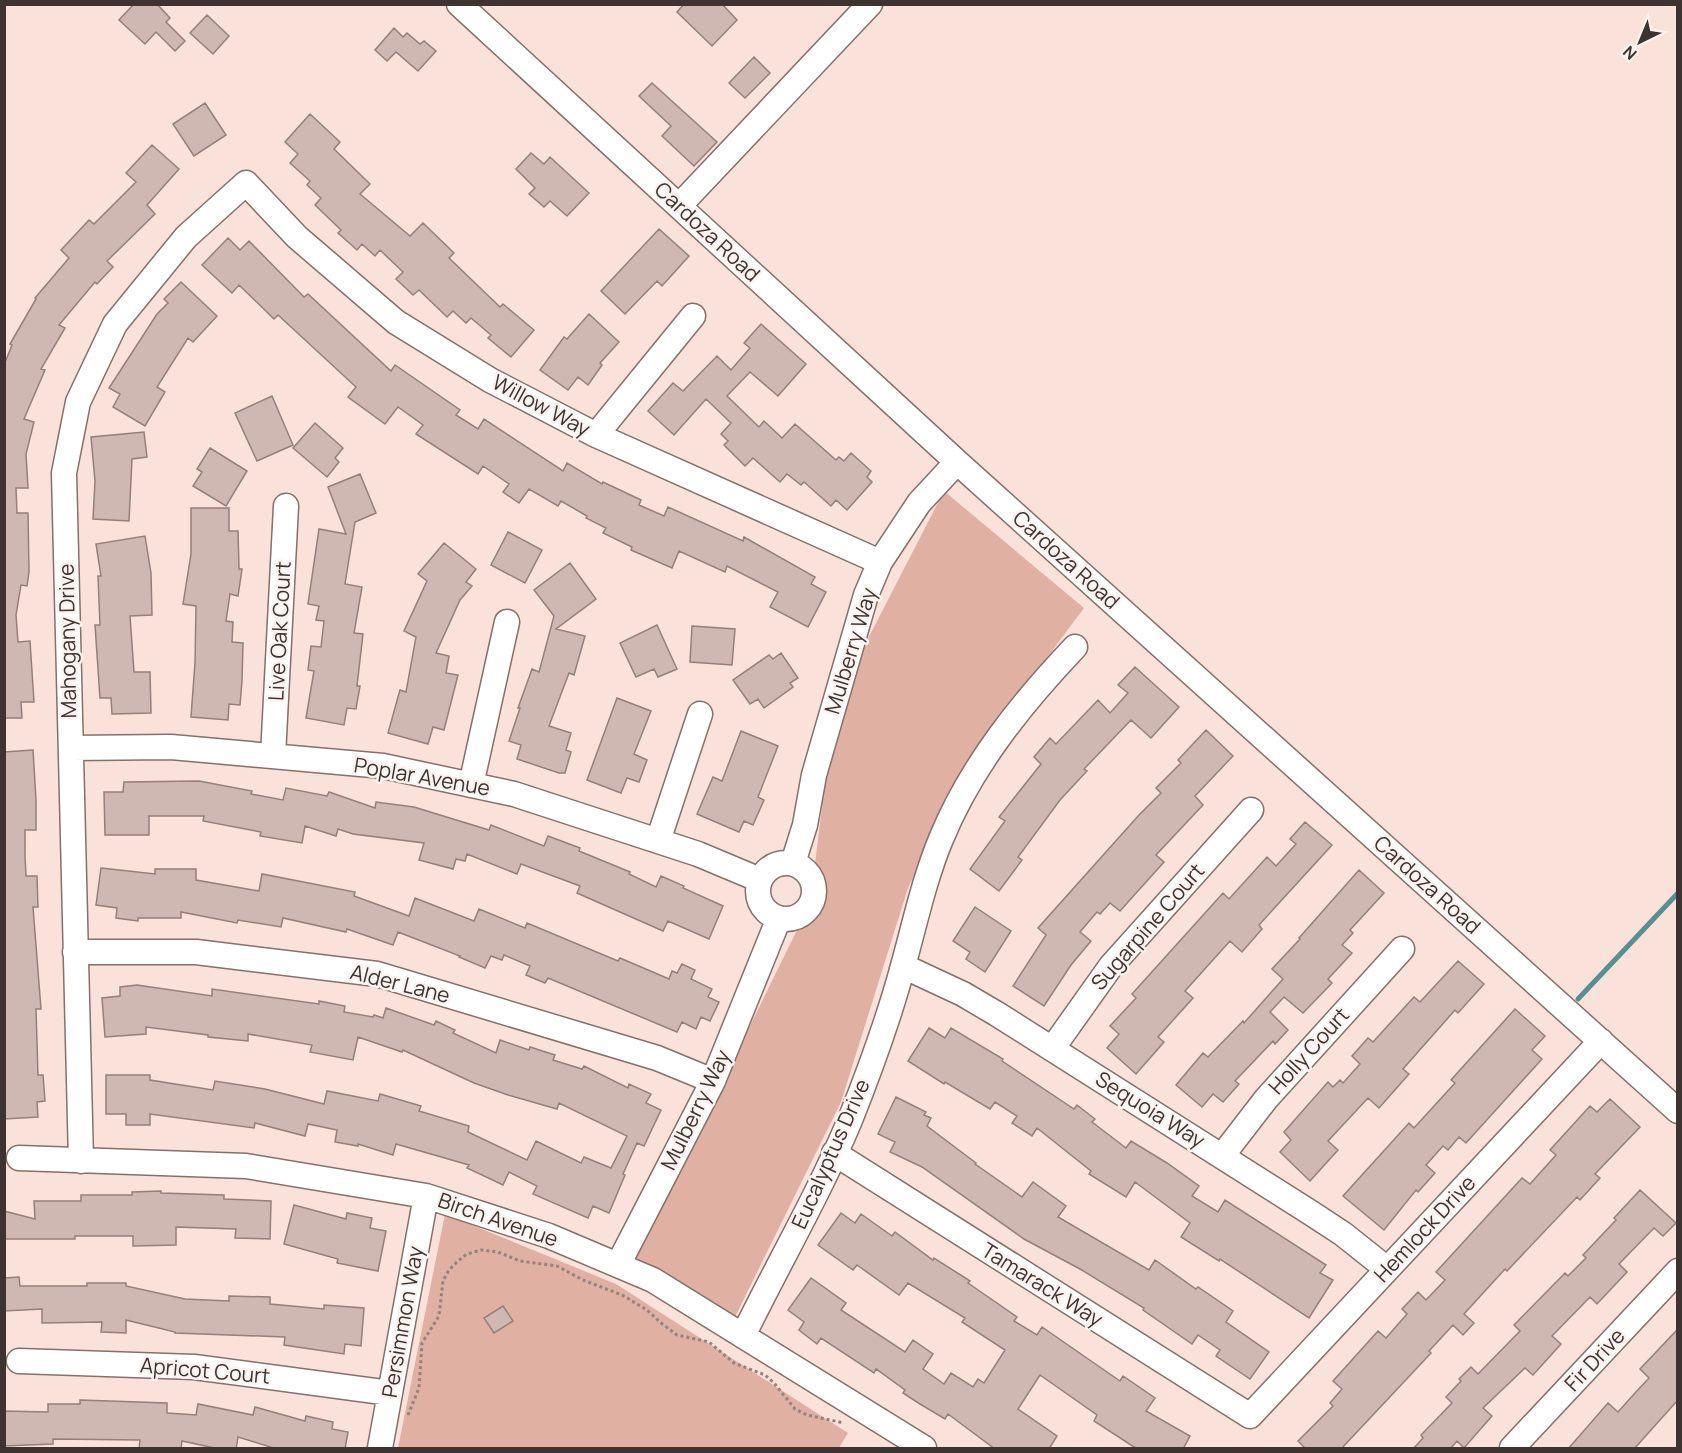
<svg xmlns="http://www.w3.org/2000/svg" width="1682" height="1453" viewBox="0 0 1682 1453" font-family="Manrope,sans-serif">
<rect width="100%" height="100%" fill="#fae1da"/>
<path fill="#e0b0a3" d="M944 491 1084 608 963 770 908 888 841 1102 735 1317 636 1258 797 930 818 908 822 893 815 864 827 766 857 660Z
M445 1214 616 1284 848 1433 839 1448H398Z"/>
<g fill="none" stroke-linecap="round" stroke-linejoin="round">
<path stroke="#569093" stroke-width="5" d="M1578 999 1678 893"/>
</g>
<path fill="#d0b8b2" stroke="#957f79" stroke-width="1.5" d="M134 4H157L170 18 166 22 185 41 175 51 156 32 145 44 119 20Z
M684 4H722L737 20 712 46 677 12Z
M207 15 229 36 213 54 190 33Z
M394 28 403 37 407 33 420 44 424 41 436 51 418 71 396 52 387 61 375 50Z
M754 57 770 73 745 98 729 83Z
M652 83 717 142 694 166 662 136 671 126 639 96Z
M205 103 226 135 194 156 173 124Z
M310 114 340 142 334 149 370 184 360 194 410 236 423 223 454 253 449 258 500 307 503 304 534 330 511 357 488 338 491 335 471 318 466 323 453 311 447 317 419 290 413 295 396 279 403 272 380 250 375 256 362 244 357 250 338 233 341 230 315 205 321 198 307 185 310 181 290 163 298 154 285 142Z
M152 145 179 169 147 205 155 214 107 261 113 267 97 284 95 282 59 325 65 328 41 369 45 370 24 419 34 422 26 454 28 488H16L17 513H28L29 572 27 586 21 585 16 615 18 642 30 641 34 702H21L22 718H4V365L12 345 10 344 36 299 35 298 69 258 61 250 89 220 94 224 136 182 126 173Z
M531 153 544 164 550 157 589 193 567 216 550 201 544 207 529 194 535 188 516 169Z
M659 229 689 256 662 286 657 281 625 314 601 291Z
M228 238 240 250 249 241 304 297 308 294 391 371 395 365 460 410 456 415 478 429 484 419 563 471 567 463 602 484 603 482 641 500 639 505 664 516 668 507 743 541 744 537 815 577 811 584 826 592 808 627 770 607 778 592 727 566 725 572 679 551 672 568 631 550 632 547 603 533 606 528 586 518 587 516 561 501 558 506 529 489 519 503 503 492 509 484 483 466 478 474 416 434 423 425 398 407 385 424 348 397 356 387 278 315 274 319 239 285 232 293 202 265Z
M181 282 217 316 193 342 188 338 157 387 165 392 145 426 113 407 120 394 109 388 157 314 168 303 164 299Z
M589 314 619 342 600 363 602 365 588 385 578 377 568 390 540 370 564 337 567 339Z
M761 324 806 364 778 396 750 372 727 396 759 427 764 421 782 438 795 424 836 460 839 457 844 461 851 453 871 471 867 477 872 482 847 510 836 500 831 506 804 482 801 485 787 474 780 482 753 458 745 466 724 445 728 441 721 434 731 423 706 399 674 435 648 411 673 383 683 391 717 356 731 370 750 348 744 343Z
M272 396 293 445 257 461 235 413Z
M315 423 343 448 335 458 339 462 327 477 293 448Z
M144 432 147 457 132 459 129 521 93 519 95 481 91 437Z
M210 448 247 471 226 506 193 486 202 472 197 469Z
M360 474 376 513 355 522 345 584 362 587 354 633 363 634 357 686H360L356 709 347 708 344 725 306 718 314 671 308 670 311 646 321 647 324 621 316 620 319 606 308 604 319 529 346 534 328 487Z
M191 508H229V531H238L239 569H242L238 596 230 594 226 621 233 622 232 642 243 643 242 681 240 705 229 704 228 720 191 717 195 663 196 606 183 604 191 554Z
M508 532 542 550 525 583 491 565Z
M145 536 151 573 152 615 130 616 134 672H150L151 713 112 714 111 698H100L95 625H100L98 576H101L96 544Z
M444 543 476 569 466 582 472 586 460 600 436 653 449 656 446 673 458 675 444 730 433 727 428 744 388 733 400 690 406 692 416 637 404 631 427 581 418 574Z
M570 563 596 599 556 629 585 636 574 675 569 673 549 726 571 733 566 750 571 752 565 773H559L517 759 521 745 509 741 520 708H518L532 669 539 672 554 616 534 590Z
M657 625 677 669 658 677 654 669 636 677 620 643Z
M692 626 735 629 732 665 690 662Z
M781 653 798 678 790 683 793 687 764 708 758 699 750 704 733 680 769 655 773 659Z
M1135 667 1179 707 1151 738 1131 720 1084 769 1087 771 1060 800 1018 857 1022 860 999 891 970 869 1005 821 999 817 1041 764 1034 757 1050 738 1056 744 1098 700 1110 713 1128 693 1118 685Z
M617 698 651 711 634 754 647 760 639 782 627 778 621 793 587 780Z
M1206 730 1233 756 1195 796 1203 805 1156 855 1164 862 1120 911 1110 903 1100 914 1097 912 1080 932 1091 941 1071 965 1044 1006 1013 986 1046 935 1038 928 1139 815 1161 793 1156 788 1181 763 1178 760Z
M741 731 778 746 758 797 764 800 753 825 744 821 739 832 697 814 713 777 722 781Z
M33 750 36 800V830H25V856L26 876H37L38 907H33L41 1009H36L38 1075H43L45 1101 37 1102 38 1117 4 1119V752Z
M199 781 252 791 251 794 283 800 286 788 327 796 329 792 375 808 376 802 414 807 489 830 491 825 544 846 548 836 580 848 579 851 630 872 629 874 656 887 661 876 684 886 683 888 723 906 709 939 668 921 663 931 577 893 580 886 521 864 517 874 467 854 465 861 456 859 453 869 419 860 424 843 353 834 338 829 336 836 305 826 302 843 260 836 261 832 203 821 204 816H149V835H105L104 792H123L124 782Z
M1305 822 1332 845 1259 925 1262 929 1242 952 1230 941 1185 991 1193 998 1158 1037 1164 1042 1136 1074 1107 1048 1119 1034 1110 1026 1136 998 1132 994 1223 893 1229 899 1267 857 1276 866 1296 844 1290 839Z
M101 868 155 874V869H196V880L259 891 262 874 355 892 354 896 409 916 415 898 474 921 479 909 525 928 527 923 618 961 620 958 669 979 672 971 677 973 682 964 695 970 691 979 712 989 708 997 719 1002 710 1021 701 1017 696 1029 682 1022 677 1032 548 978 545 983 526 975 530 966 504 955 502 960 491 956 485 968 459 957 460 956 398 932 393 945 347 929 346 932 283 918 281 927 238 920 237 923 181 912V918H138V921L116 918 117 908 96 905Z
M1359 870 1384 893 1350 930 1353 933 1342 945 1352 953 1328 979 1332 983 1303 1013 1284 997 1270 1012 1288 1030 1275 1044 1273 1041 1235 1081 1239 1084 1223 1102 1213 1094 1202 1107 1176 1085 1203 1053 1208 1057 1243 1021 1244 1023 1283 979 1272 969 1300 939 1299 938Z
M975 907 1011 931 985 972 966 959 970 952 953 941Z
M1458 961 1484 984 1458 1013 1455 1010 1403 1069 1409 1074 1379 1108 1368 1098 1328 1141 1338 1150 1310 1181 1280 1152 1291 1140 1284 1132 1328 1082 1333 1087 1340 1080 1343 1083 1360 1064 1352 1056 1368 1038 1373 1042 1414 997 1420 1002Z
M137 985 212 996V989L319 1004V1001L345 1006 344 1012 373 1017 374 1015 383 1018 386 1008 434 1025 436 1021 455 1030 453 1033 496 1053 500 1040 529 1050 530 1047 555 1055 553 1060 582 1069 584 1066 628 1088 629 1084 651 1094 646 1103 661 1110 644 1146 637 1143 623 1174 625 1175 609 1213 593 1206 588 1218 533 1194 537 1186 509 1172 503 1185 467 1168 469 1165 396 1144 393 1155 358 1144V1146L335 1142 337 1130 308 1124 305 1136 255 1123 254 1128 150 1114V1125H126V1114H106V1075H150V1080L213 1090 215 1081 265 1089 324 1104 327 1091 378 1101 380 1094 421 1106 419 1111 469 1126 468 1132 527 1160 536 1141 581 1163 584 1157 611 1168 627 1136 559 1103 557 1109 508 1095 474 1083 403 1050 402 1052 358 1037 353 1060 310 1052 312 1045 248 1034V1041L208 1037V1035L146 1027V1034L105 1037 102 998 120 996V987Z
M1515 1009 1545 1036 1532 1050 1542 1059 1466 1143 1459 1137 1448 1150 1443 1146 1426 1165 1435 1173 1418 1192 1416 1190 1384 1230 1343 1196 1409 1123 1414 1128 1455 1083 1451 1080Z
M929 1028 945 1038 951 1028 1003 1059 1002 1061 1074 1109 1077 1105 1095 1119 1092 1122 1126 1148 1131 1141 1167 1163 1199 1186 1192 1196 1218 1212 1225 1200 1326 1265 1320 1273 1333 1280 1309 1318 1220 1259 1219 1261 1181 1237 1190 1223 1135 1182 1126 1197 1089 1174 1091 1171 1037 1128 1032 1136 1012 1123 1017 1116 995 1102 990 1109 945 1082 944 1084 908 1061Z
M896 1097 926 1112 924 1115 931 1118 927 1126 976 1163 975 1164 1022 1197 1033 1182 1066 1206 1058 1217 1149 1270 1155 1260 1196 1289 1198 1287 1233 1311 1226 1322 1269 1352 1250 1379 1216 1356 1220 1350 1198 1335 1192 1344 1143 1310 1144 1308 1080 1269 1024 1239 922 1167 890 1152 895 1142 878 1134Z
M1610 1099 1640 1127 1595 1174 1600 1178 1580 1200 1577 1197 1507 1271 1505 1269 1464 1314 1474 1323 1463 1335 1453 1325 1429 1351 1431 1353 1341 1449H1306L1298 1441 1333 1406 1330 1403 1342 1389 1333 1381 1378 1331 1386 1338 1407 1314 1402 1309 1418 1292 1426 1300 1445 1280 1436 1272 1522 1178 1530 1184 1556 1155 1550 1150 1590 1106 1597 1112Z
M1640 1190 1676 1223 1663 1236 1654 1228 1619 1264 1627 1272 1597 1304 1590 1297 1552 1336 1561 1344 1533 1375 1525 1368 1483 1408 1492 1416 1464 1448 1457 1441 1450 1449H1413L1423 1438 1421 1435 1452 1403 1446 1397 1461 1381 1459 1379 1471 1367 1478 1374 1520 1331 1514 1325 1565 1273 1568 1276 1586 1258 1583 1255 1616 1220 1614 1218Z
M161 1191V1193L224 1195V1199L271 1201 270 1239 235 1238 236 1229 176 1227V1245L133 1246V1236H75V1239H4V1211L35 1219 34 1201H81V1195H132V1192Z
M294 1205 346 1219 347 1213 372 1218 370 1228 386 1231 378 1271 337 1263 338 1259 284 1244Z
M841 1213 855 1223 861 1214 892 1236 895 1232 933 1260 934 1258 970 1281 968 1283 1017 1317 1014 1321 1037 1335 1042 1327 1120 1381 1123 1376 1155 1398 1146 1411 1190 1436 1183 1449H1137L1094 1421 1097 1415 1040 1375 1018 1409 1057 1436 1049 1449H995L948 1414 945 1419 920 1404 903 1393 905 1390 876 1369 874 1373 821 1338 817 1344 799 1330 804 1322 788 1310 811 1278 846 1303 841 1310 905 1352 913 1340 933 1354 923 1369 944 1384 951 1373 973 1387 978 1379 984 1383 1005 1350 962 1322 965 1318 908 1283 899 1295 857 1265 853 1270 818 1245Z
M19 1277 20 1286H87V1283H126V1286L185 1299 229 1301V1296L270 1297V1304L324 1309V1305L364 1308 361 1346 345 1344 344 1354 284 1345 285 1337 175 1333V1332L126 1320V1333L101 1332 102 1322 42 1323V1309L4 1311V1278Z
M503 1306 513 1321 494 1333 484 1318Z
M1677 1330V1401L1634 1449H1568L1608 1403 1618 1412 1635 1393 1649 1378 1640 1369Z
M80 1400 167 1403V1413L196 1415 198 1404 253 1415 255 1407 305 1421 306 1416 333 1422 332 1429 348 1432 345 1449H277L238 1437 236 1449H219L182 1441 181 1449H139L140 1440 53 1439V1444L4 1446V1411L48 1412V1404H80Z"/>
<g fill="none" stroke-linecap="round" stroke-linejoin="round">
<defs>
<path id="minor" d="M459 4 957 462 1678 1111
M679 206 870 4
M596 435 693 316
M71 748 171 747 383 766 514 794 698 854 760 880
M273 756 286 506
M471 785 507 622
M658 841 700 714
M758 891a28 28 0 1 1 56 0a28 28 0 1 1-56 0Z
M793 863 805 825 814 775 866 595 880 562 919 503 957 462
M75 952H196L377 974 657 1058 713 1081
M903 966 963 994 997 1014 1311 1213 1343 1234 1387 1269
M1052 1049 1111 966 1251 810
M834 1153 1250 1416 1601 1041
M1222 1156 1266 1099 1402 949
M19 1158 246 1166 426 1196 549 1236 653 1280 924 1448
M81 1161 64 473 78 402 115 324 186 237 246 183 297 237 396 322 490 380 596 435 880 562
M618 1265 713 1081 779 918
M743 1336C778 1264 819 1194 850 1120 870 1070 889 1018 903 966 915 923 924 880 941 839 971 766 1021 704 1075 647
M19 1361 194 1367 390 1393
M380 1448 426 1196
M1512 1448 1678 1271"/>
</defs>
<use href="#minor" stroke="#85706a" stroke-width="27"/>
<path stroke="#93827e" stroke-width="3" stroke-dasharray="3 3" stroke-linecap="butt" d="M408 1415 419 1388 422 1343 439 1316 443 1281 449 1270 458 1261 467 1254 481 1250 498 1252 520 1261 557 1266 583 1280 622 1295 647 1310 661 1323 677 1335 709 1342 734 1363 765 1375 774 1383 795 1409 807 1415 844 1423"/>
<use href="#minor" stroke="#fff" stroke-width="24"/>
</g>
<g text-anchor="middle" stroke-width="5" stroke-linejoin="round" paint-order="stroke">
<g font-size="21" fill="#3d3431" stroke="#fcf2ef">
<text transform="translate(707 232) rotate(43)" y="7">Cardoza Road</text>
<text transform="translate(541 406) rotate(28)" y="7">Willow Way</text>
<text transform="translate(1066 560) rotate(42)" y="7">Cardoza Road</text>
<text transform="translate(280 631) rotate(-87)" y="7">Live Oak Court</text>
<text transform="translate(68 641) rotate(-91)" y="7">Mahogany Drive</text>
<text transform="translate(851 651) rotate(-73)" y="7">Mulberry Way</text>
<text transform="translate(422 777) rotate(10)" y="7">Poplar Avenue</text>
<text transform="translate(1427 885) rotate(42)" y="7">Cardoza Road</text>
<text transform="translate(1148 927) rotate(-49)" y="7">Sugarpine Court</text>
<text transform="translate(400 984) rotate(14)" y="7">Alder Lane</text>
<text transform="translate(1309 1051) rotate(-48)" y="7">Holly Court</text>
<text transform="translate(696 1110) rotate(-64)" y="7">Mulberry Way</text>
<text transform="translate(1150 1110) rotate(32)" y="7">Sequoia Way</text>
<text transform="translate(831 1154) rotate(-66)" y="7">Eucalyptus Drive</text>
<text transform="translate(498 1220) rotate(19)" y="7">Birch Avenue</text>
<text transform="translate(1425 1229) rotate(-47)" y="7">Hemlock Drive</text>
<text transform="translate(1042 1285) rotate(32)" y="7">Tamarack Way</text>
<text transform="translate(403 1322) rotate(-80)" y="7">Persimmon Way</text>
<text transform="translate(1595 1360) rotate(-47)" y="7">Fir Drive</text>
<text transform="translate(205 1371) rotate(5)" y="7">Apricot Court</text>
</g>
</g>
<rect width="1682" height="1453" fill="none" stroke="#3d3431" stroke-width="12"/>
<g transform="translate(1640 42) rotate(223)" stroke="#fcf2ef" stroke-width="4.5" paint-order="stroke">
<path d="M0-4.5L10 22L0 15L-10 22Z" fill="#3d3431"/>
<text y="-9" font-size="16" font-weight="bold" text-anchor="middle" fill="#3d3431">N</text>
</g>
</svg>
